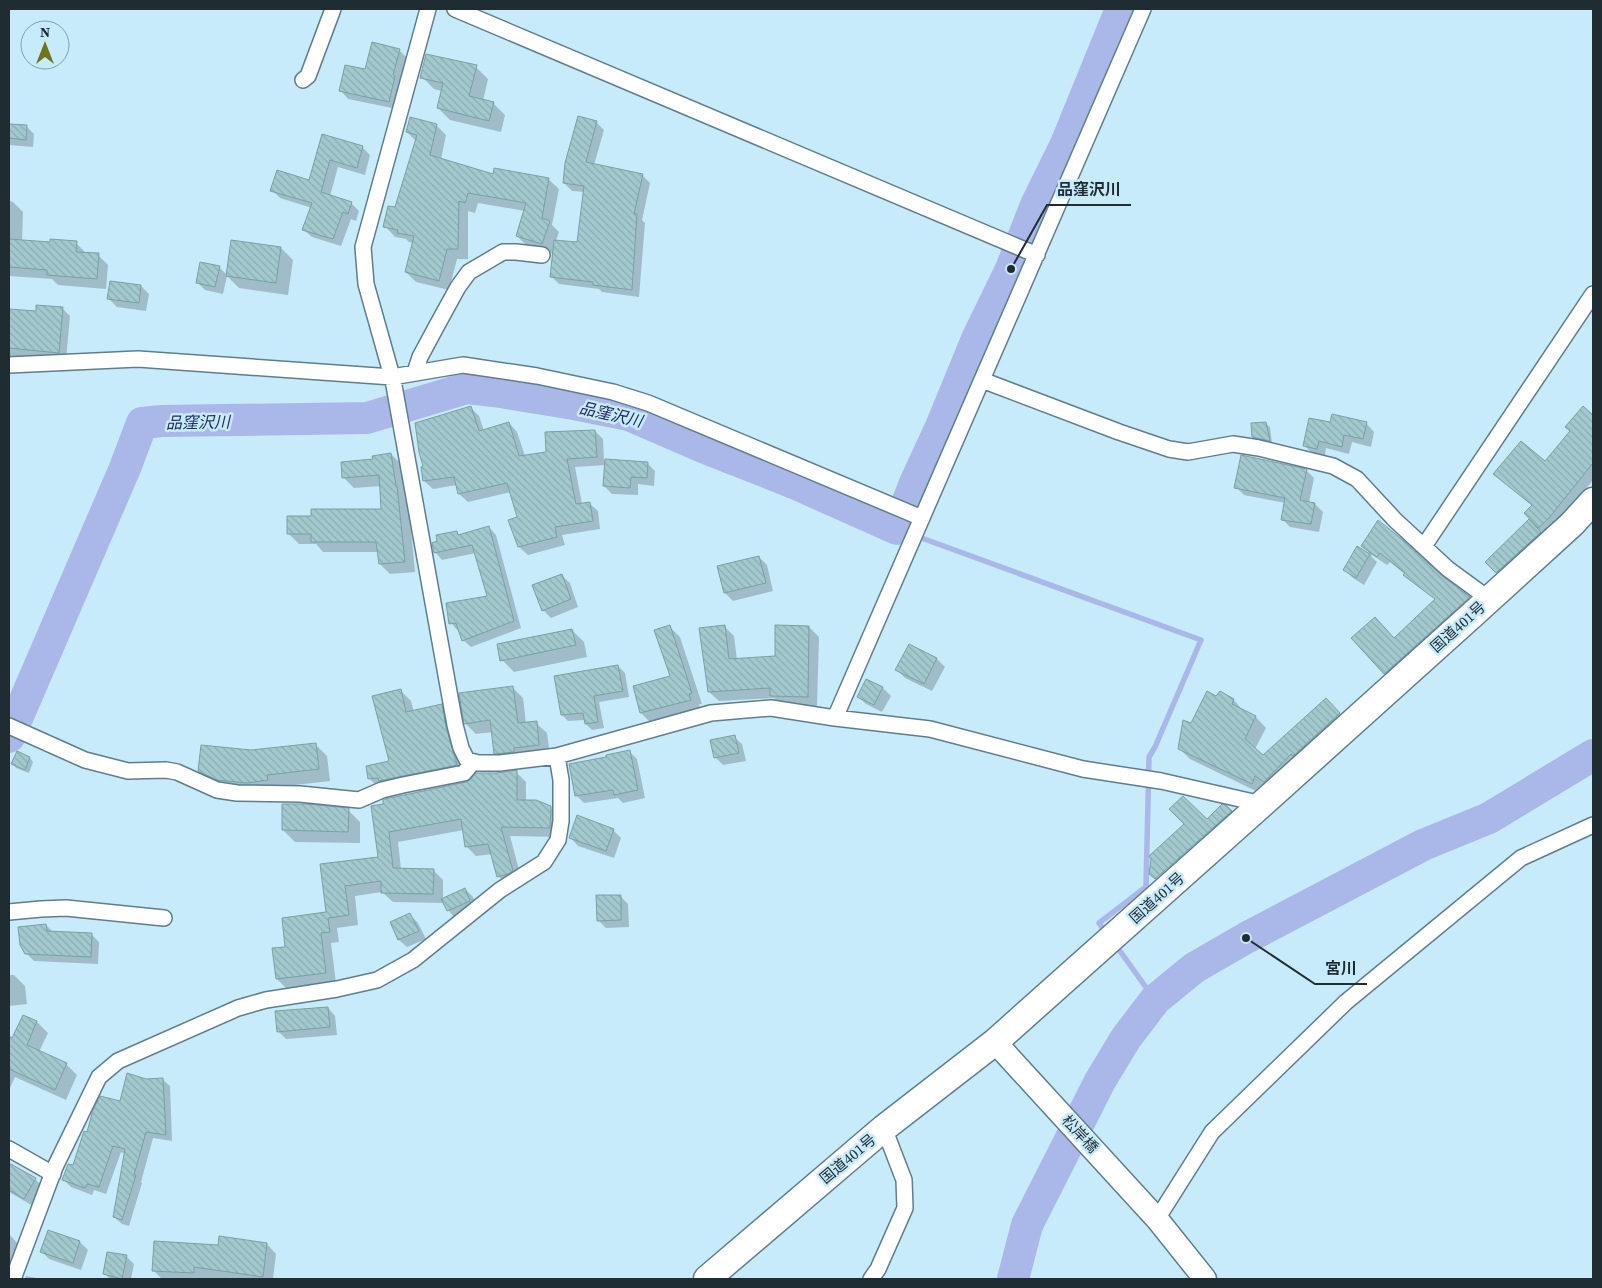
<svg xmlns="http://www.w3.org/2000/svg" width="1602" height="1288" viewBox="0 0 1602 1288" font-family="'Source Serif 4','Noto Sans JP',serif">
<defs>
<pattern id="building-back-hatch" width="6" height="6" patternUnits="userSpaceOnUse" patternTransform="scale(1.25)"><rect width="6" height="6" fill="#a2c9ce"/><path d="M-1 5l2 2M0 0l6 6M5-1l2 2" fill="none" stroke="#8badb1"/></pattern>
</defs>
<rect width="100%" height="100%" fill="#c8ebfb"/>
<path fill="#0003" fill-rule="evenodd" d="M399 50 407 58 397 109 348 99 341 91 366 71Z
M476 67 488 79 483 101 493 103 505 115 501 132 450 120 438 108 442 91 434 89 422 77Z
M596 122 604 130 594 165 642 175 650 183 642 220 645 223 639 297 602 292 599 289 559 284 551 276 554 254 527 246 517 236 525 211 478 203 475 213 468 211V259H457L449 290 416 282 406 272 413 243 409 242 406 239 395 237 385 226 395 209 416 141 407 132 436 125 446 135 441 159 494 176 548 179 559 189 552 225 559 232 556 241 578 244 585 192 572 191 564 183Z
M9 125 26 126 34 134 33 147 9 145Z
M323 136 362 147 370 155 365 175 338 167 330 196 351 203 359 211 356 221 351 219 341 246 312 237 304 230 312 208 280 198 272 190 310 182Z
M9 201 13 202 23 212 22 241 76 243 86 253 98 255 108 265 106 289 58 285 52 279 9 276Z
M281 248 293 260 288 295 239 288 227 276 223 294 205 290 197 282 219 267 227 275Z
M141 286 149 294 146 311 117 307 109 299Z
M62 308 70 316 66 360 22 356 21 362 9 361V310L37 313Z
M471 408 479 416 484 431 509 423 517 432 525 456 547 453 595 431 603 439 604 460 647 463 655 471 654 486 638 484V495L612 494 604 486 606 465 575 467 582 504 589 503 598 511 600 529 562 535 565 545 528 555 519 547 509 521 519 518 511 492 468 502 459 494 457 485 433 489 424 481Z
M1583 408 1593 417V480L1556 526 1546 535 1542 531 1541 532 1548 540 1504 579 1487 562 1536 525 1533 506 1495 474 1546 463 1571 432Z
M1331 423 1367 424 1374 432 1371 447 1352 442 1349 454 1326 448 1325 456 1313 454 1305 446Z
M1266 424 1270 427 1272 444 1257 441 1253 437Z
M391 454 402 465 408 498 415 572 390 574 380 564 379 552H323L316 544H299L288 533 313 517 382 510 381 486 354 488 343 477 374 460Z
M1306 470 1314 478 1309 503 1315 504 1323 512 1319 532 1290 527 1282 519 1285 503 1244 495 1236 487Z
M489 527 496 535 521 628 471 647 463 640 460 630 458 631 451 623 489 597 476 553 442 560 435 552 457 533 460 536Z
M1362 545 1442 577 1469 598 1478 607 1394 683 1385 673 1436 600 1390 562 1387 565 1372 555 1371 556 1377 562 1364 585 1353 578 1345 570 1358 548 1371 555Z
M759 557 767 565 773 591 733 601 725 593Z
M562 576 570 583 578 607 551 618 543 610Z
M669 626 680 637 702 704H699L701 711 652 724 641 713 672 677Z
M724 626 734 636 737 660 776 657 809 627 819 637 817 706 781 705 774 698 719 701 709 692Z
M572 630 584 642 587 657 514 672 502 660Z
M909 646 937 659 945 667 932 691 905 678 897 670Z
M618 666 625 673 629 697 599 702 604 728 592 730 586 724 585 720 568 721 562 715Z
M866 680 883 688 891 696 882 712 866 704 858 697Z
M512 687 523 698 526 723H536L547 733 550 755 506 764 495 753 493 732 476 734 465 723Z
M400 690 411 701 414 712 441 705 452 715 467 775 380 789 369 778 390 762Z
M1220 693 1234 700 1244 712 1256 717 1266 728 1255 749 1263 757 1337 711 1350 725 1262 794 1190 759 1179 748 1191 725Z
M734 737 742 744 746 761 723 765 715 757Z
M315 744 327 756 330 781 278 787 279 792 212 783 200 771 251 752Z
M629 751 637 759 645 798 623 803 618 798 584 803 576 795 608 758Z
M30 758 33 762 29 773 16 768 13 764Z
M516 772 526 782V802L550 807 560 817V837L510 836 522 881 509 886 498 876 493 854 476 856 466 846 464 830 398 842 401 869 433 870 443 880V899L465 889 473 897 478 909 455 918 448 910 445 903 393 902 382 892 355 896 358 925 337 928 339 942 331 943 336 983 287 989 277 979 286 948 327 913 322 865 379 858 373 807Z
M1226 807 1239 819 1163 886 1150 873 1207 820ZM1219 821 1220 823 1157 879V876Z
M348 810 360 822V843L295 842 283 830Z
M613 830 621 838 614 858 578 846 571 838Z
M620 896 628 904 629 927 606 928 598 920Z
M410 915 418 923 426 939 407 947 399 940 392 923Z
M46 925 53 932 92 935 99 942 98 964 34 961 26 953Z
M9 975H14L25 986 27 1004 9 1006Z
M328 1008 335 1016 337 1035 286 1039 278 1031Z
M23 1017 37 1022 48 1033 39 1052 66 1064 77 1075 66 1100 15 1077 9 1090V1038L13 1040Z
M162 1079 170 1086 172 1141 153 1138 141 1182 142 1183 129 1226 122 1224 114 1217 126 1154 121 1152 106 1194 94 1190 92 1195 71 1187 64 1180 74 1167 88 1134 146 1080Z
M9 1165 35 1179 43 1187 33 1206 9 1192Z
M9 1234 18 1244 9 1279Z
M80 1242 88 1250 81 1270 49 1259 41 1251Z
M267 1244 276 1254 273 1279H162L153 1270 219 1246Z
M126 1256 134 1264 131 1279H110L104 1273Z
M26 1276 43 1279H25Z"/>
<g fill="none" stroke-linecap="round" stroke-linejoin="round">
<path stroke="#aab7e9" stroke-width="5.5" d="M897 529 1201 640 1155 747 1149 757 1146 887 1099 923 1106 933
M1115 944 1155 1000"/>
<path stroke="#aab7e9" stroke-width="32" d="M9 737 125 468 142 423 162 421 367 418 467 388 494 391 574 404 629 415 703 447 794 483 897 529 915 483 940 429 977 339 1011 269 1036 205 1066 144 1121 9
M1013 1279 1027 1225 1100 1081 1126 1038 1155 1000 1194 968 1246 938 1423 845 1489 818 1593 755"/>
</g>
<path fill="url(#building-back-hatch)" stroke="#7aa0a4" d="M372 42 400 49 393 75 395 76 389 102 339 91 345 65 365 69Z
M426 54 477 65 469 96 494 102 489 121 437 108 443 83 420 78Z
M578 116 597 121 586 162 643 174 634 214H637L632 290 593 285V282L550 277 554 240 577 242 584 186 563 183 565 163Z
M410 117 437 124 430 155 493 174 494 168 549 178 542 218 550 221 542 244 516 236 526 203 468 193 465 203 459 201 458 249H447L439 281 405 272 414 236 397 233 398 230 383 227 388 206 395 207 417 135 406 132Z
M9 124 27 125 26 140 9 138Z
M322 134 363 146 357 168 330 160 321 192 352 202 348 214 343 212 333 239 302 230 312 203 270 191 277 170 309 180Z
M9 239 50 242V239L77 241 76 252 99 253 97 279 47 275V270L9 267Z
M231 240 281 247 276 283 226 276Z
M200 262 220 266 215 287 196 283Z
M110 281 141 285 139 303 107 299Z
M36 305 63 307 59 353 9 348V309L36 311Z
M471 406 479 431 509 422 519 456 546 452 545 432 595 430 597 457 567 459 576 504 590 502 593 521 555 527 557 537 518 547 508 520 517 517 507 483 458 494 454 477 423 481 421 467 423 466 419 452 415 423Z
M1583 406 1593 415V463L1549 518 1538 528 1524 513 1532 505 1493 474 1521 441 1545 461 1570 431 1565 427Z
M1332 414 1367 422 1363 439 1344 435 1342 447 1319 441 1317 449 1303 446 1309 418 1330 422Z
M1266 422 1270 441 1252 437 1251 423Z
M391 453 396 486H397L405 562 379 564 376 542H311V534H287V516H311V509H381L379 475 342 478 341 462 373 459 372 456Z
M1241 455 1307 469 1300 500 1315 503 1311 524 1281 520 1285 498 1234 488Z
M605 459 648 462 647 478 631 477 630 488 603 486Z
M1529 519 1541 532 1496 573 1485 562Z
M1378 520 1404 541 1442 576 1470 597 1384 674 1351 638 1375 617 1394 638 1435 599 1403 575 1405 573 1380 553 1377 557 1361 546Z
M489 526 514 621 462 641 456 623 449 624 446 603 487 596 472 545 434 553 432 543 437 541 436 535 457 531 458 535Z
M1357 546 1370 554 1356 578 1343 570Z
M759 556 766 583 724 593 717 566Z
M562 574 571 599 542 611 532 585Z
M670 625 692 693 689 694 691 700 640 713 633 686 670 676 654 630Z
M725 625 729 659 775 656V625L809 626 808 697 770 696V688L708 692 699 628Z
M572 629 576 645 500 661 497 644Z
M909 644 937 658 924 684 895 670Z
M618 665 623 691 594 696 598 722 585 724 583 713 561 715 554 676Z
M866 679 883 687 874 705 857 697Z
M513 686 518 723 537 721 539 745 514 748V752L494 754 490 720 464 724 459 693Z
M401 689 406 712 442 704 446 727 457 765 379 781 378 778 368 779 366 766 389 761 372 696Z
M1207 691 1216 696 1220 691 1234 699 1232 704 1256 716 1245 739 1263 755 1326 698 1340 713 1293 756 1291 754 1264 782 1255 776 1252 784 1178 749 1183 720 1191 723Z
M735 735 739 753 714 758 710 740Z
M316 743 319 769 267 775 268 780 247 783 217 780 198 771 201 745 251 750Z
M630 750 638 790 614 795 613 790 575 796 569 764 606 757V755Z
M17 751 30 757 25 770 11 764Z
M517 770V800H536L551 806 550 828 501 827 513 871 508 874 497 877 488 844 465 847 461 819 389 832 393 868 434 869 433 894 381 893V881L345 886 349 915 328 918 330 932 321 933 326 973 276 979 272 948 285 947 282 918 326 912 320 864 378 857 371 806 383 804V800L385 799 466 782 471 779 476 773H496Z
M1183 796 1207 819 1222 804 1227 806 1232 811 1155 879 1149 874 1151 859 1149 856 1184 824 1169 809Z
M282 804H307L349 808 348 832 282 830Z
M577 815 614 829 606 851 569 838Z
M465 888 470 901 447 911 441 899Z
M596 895H621V920L597 921Z
M410 913 419 931 398 940 390 922Z
M46 924 47 931 92 933 91 957 25 954 20 945 18 927Z
M328 1007 330 1027 277 1032 275 1011Z
M23 1015 37 1021 27 1045 67 1063 55 1090 9 1069V1036L12 1038Z
M127 1073 146 1079 163 1078 166 1135 146 1132 134 1175H136L122 1220 113 1217 125 1149 113 1146 99 1187 87 1184 85 1188 62 1180 68 1164 73 1165 84 1131 87 1132 93 1110 100 1096 120 1101Z
M9 1163 36 1178 24 1199 9 1190Z
M48 1230 80 1241 73 1263 40 1252Z
M219 1236 267 1243 263 1277 194 1267V1273L152 1271 154 1241 218 1245Z
M107 1252 127 1255 122 1279 103 1274Z"/>
<g fill="none" stroke-linecap="round" stroke-linejoin="round">
<defs>
<path id="minor" d="M428 9 363 247 366 284 393 380 455 725 461 748 467 760 478 763H500L557 756 711 713 771 708 835 718 930 729 1083 769 1161 781 1262 804
M455 9 1037 255
M303 80 308 76 333 9
M9 365 138 359 392 377 463 365 537 376 613 392 648 403 922 518
M415 372 420 357 435 329 458 287 469 272 503 252H516L542 255
M982 380 1119 432 1169 449 1188 452 1233 444 1259 448 1333 466 1357 479 1395 520 1448 569 1489 599
M1424 546 1593 294
M835 718 1143 9
M9 726 85 760 128 771 166 770 177 772 217 790 237 793 300 794 359 800 382 790 403 785 464 773 473 762
M9 912 41 909 66 908 164 918
M9 1149 53 1174
M1157 1219 1212 1132 1346 1002 1521 858 1593 825
M13 1279 55 1167 99 1077 118 1061 238 1008 266 1000 337 989 377 980 413 960 500 890 544 862 558 840 561 821V780L557 756
M871 1279 878 1269 905 1208 904 1180 884 1128"/>
<path id="secondary" d="M995 1042 1157 1219 1205 1279"/>
<path id="trunk" d="M707 1279 884 1128 995 1042 1262 804 1472 615 1572 524 1593 501"/>
</defs>
<use href="#minor" stroke="#5e7e8c" stroke-width="18"/>
<use href="#secondary" stroke="#5e7e8c" stroke-width="25"/>
<use href="#trunk" stroke="#5e7e8c" stroke-width="29"/>
<use href="#minor" stroke="#fff" stroke-width="15"/>
<use href="#secondary" stroke="#fff" stroke-width="22"/>
<use href="#trunk" stroke="#fff" stroke-width="26"/>
</g>
<g text-anchor="middle" stroke-width="5" stroke-linejoin="round" paint-order="stroke">
<g font-size="15" fill="#1f2c32" stroke="#c8ebfb">
<text transform="translate(1458 627) rotate(-42)" y="5">国道401号</text>
<text transform="translate(1157 898) rotate(-42)" y="5">国道401号</text>
<text transform="translate(1080 1134) rotate(47)" y="5">松岸橋</text>
<text transform="translate(848 1159) rotate(-40)" y="5">国道401号</text>
</g>
<g font-size="16" font-style="italic" fill="#212963" stroke="#c8ebfb">
<text transform="translate(611 414) rotate(13)" y="6">品窪沢川</text>
<text transform="translate(198 422) rotate(-1)" y="6">品窪沢川</text>
</g>
</g>
<path fill="none" stroke="#1f2c32" stroke-width="2" d="M1011 269L1047 205H1131M1246 938L1315 984H1367"/>
<g fill="#1f2c32" stroke="#c8ebfb" stroke-width="2">
<circle cx="1011" cy="269" r="5"/>
<circle cx="1246" cy="938" r="5"/>
</g>
<g font-size="16" text-anchor="middle" font-weight="bold" fill="#1f2c32" stroke="#c8ebfb" stroke-width="5" stroke-linejoin="round" paint-order="stroke">
<text x="1089" y="195">品窪沢川</text>
<text x="1341" y="974">宮川</text>
</g>
<rect width="1602" height="1288" fill="none" stroke="#1f2c32" stroke-width="20"/>
<g transform="translate(45 45)"><circle r="24" fill="#c8ebfb" stroke="#849fab"/>
<path d="M0-4L9 19L0 12L-9 19Z" fill="#6d741c"/>
<text y="-8" font-size="14" font-weight="bold" text-anchor="middle" fill="#1f2c32">N</text>
</g>
</svg>
